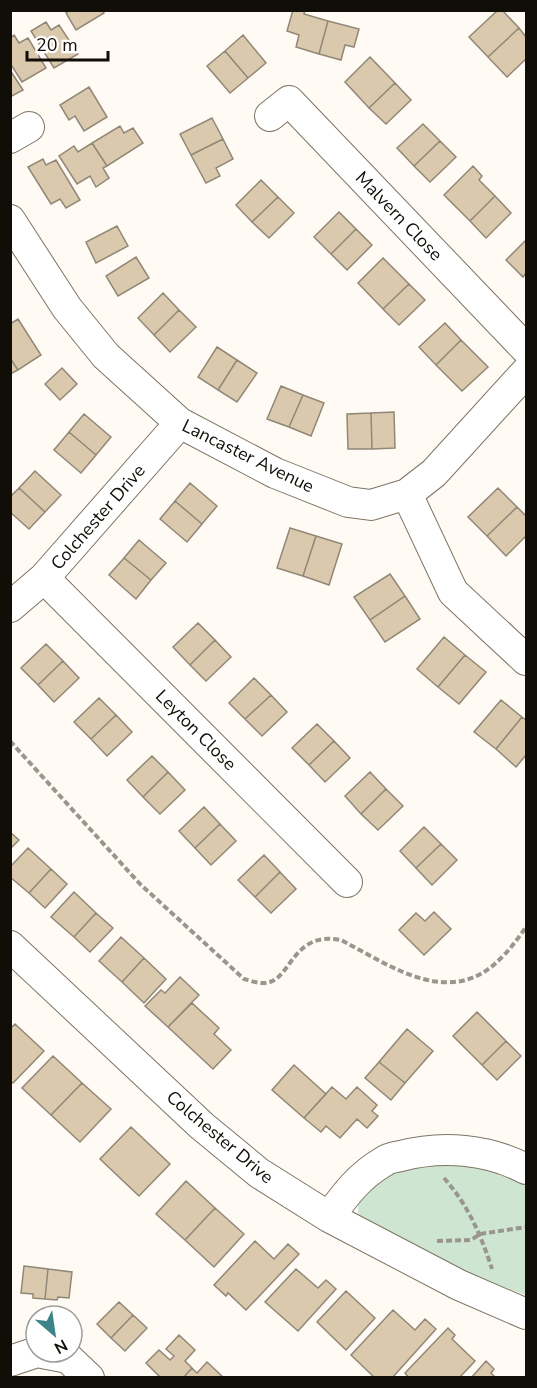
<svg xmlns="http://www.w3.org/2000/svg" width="537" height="1388" viewBox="0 0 537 1388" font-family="'Nunito Sans',sans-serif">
<rect width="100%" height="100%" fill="#fffaf3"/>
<path fill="#cee5d1" d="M418 1163C457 1165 492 1165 526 1185V1295L465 1275 365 1223 358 1213V1204L380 1176Z"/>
<path fill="#dbc9ae" stroke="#918777" stroke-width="1.5" d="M70 10H102L104 13 76 30 66 13Z
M293 10H305L304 14 328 21 319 54 296 47 299 35 287 31Z
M498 10H502L519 28 488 57 469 37Z
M328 21 359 29 354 47 345 45 341 60 319 54Z
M46 22 51 30 59 25 78 54 54 68 31 31Z
M519 28 526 37V59L507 77 488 57Z
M14 35 19 43 28 38 46 68 22 82 10 63V38Z
M243 35 266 63 248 78 225 51Z
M225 51 248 78 230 93 207 66Z
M370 57 395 83 369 108 345 82Z
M10 70 23 90 10 97Z
M395 83 411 100 386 124 369 108Z
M89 87 107 117 84 131 75 116 69 120 60 105Z
M212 118 223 139 191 155 180 134Z
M423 124 440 141 414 166 397 148Z
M120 126 124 133 133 128 143 143 107 166 92 143Z
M223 139 233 159 216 168 220 176 206 183 191 155Z
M440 141 456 157 430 182 414 166Z
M92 143 107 166 103 168 109 178 96 187 90 176 77 184 59 156 74 146 78 152Z
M43 159 46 165 56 160 80 200 66 208 60 199 51 204 28 167Z
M473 166 482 176 479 180 495 196 470 221 444 195Z
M261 180 278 197 252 222 236 205Z
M495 196 511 213 486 238 470 221Z
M278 197 294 213 269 238 252 222Z
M339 212 356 229 331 254 314 237Z
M117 226 128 246 96 263 86 242Z
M356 229 372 245 347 270 331 254Z
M526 240V273L523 277 506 260Z
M136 257 149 278 118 296 106 276Z
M383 258 409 284 383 309 358 283Z
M409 284 425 300 399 325 383 309Z
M163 293 179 310 154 335 138 318Z
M179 310 196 327 170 352 154 335Z
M18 319 41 355 18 370 10 358V324Z
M445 323 461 340 436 365 419 347Z
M461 340 488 367 462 391 436 365Z
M217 347 237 360 218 390 198 377Z
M10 358 18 370 10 374Z
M237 360 257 373 237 402 218 390Z
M62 368 77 384 60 400 45 384Z
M281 386 303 395 289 427 267 419Z
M303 395 324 403 311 436 289 427Z
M394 412 395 448 372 449 371 413Z
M371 413 372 449H348L347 414Z
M84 414 111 437 96 455 69 432Z
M69 432 96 455 81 473 54 450Z
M35 471 61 495 45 512 19 488Z
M190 483 217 506 202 524 175 501Z
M19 488 45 512 29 529 10 512V497Z
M498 488 517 507 487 536 468 517Z
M175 501 202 524 187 542 160 519Z
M517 507 526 516V536L506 556 487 536Z
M290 528 316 536 303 576 277 568Z
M316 536 342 544 329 585 303 576Z
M139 540 166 563 151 580 124 558Z
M124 558 151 580 136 599 109 575Z
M390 574 405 596 370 620 354 597Z
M405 596 420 619 385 642 370 620Z
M198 623 215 640 190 665 173 647Z
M444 637 465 655 438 687 417 669Z
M215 640 231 657 206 681 190 665Z
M46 644 63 661 38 685 21 668Z
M465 655 486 672 459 704 438 687Z
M63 661 79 678 54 702 38 685Z
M254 678 271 695 245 719 229 703Z
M271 695 287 712 262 736 245 719Z
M99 698 116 715 91 739 74 722Z
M501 700 522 717 496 749 474 732Z
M116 715 132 732 107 756 91 739Z
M522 717 526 720V755L516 767 496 749Z
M317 724 334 741 309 765 292 748Z
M334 741 350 758 325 782 309 765Z
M152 756 168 772 143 797 127 780Z
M168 772 185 790 160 814 143 797Z
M370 772 386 789 361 814 345 796Z
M386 789 403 806 378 830 361 814Z
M204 807 220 824 195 848 179 831Z
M220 824 236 841 211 865 195 848Z
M424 827 441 844 416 868 400 851Z
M10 832 19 840 10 849Z
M441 844 457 860 432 885 416 868Z
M28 848 51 869 29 893 10 877V867Z
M264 855 280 872 255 897 238 880Z
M51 869 67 884 45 908 29 893Z
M280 872 296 889 271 913 255 897Z
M74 892 96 913 74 937 51 917Z
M434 912 451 929 424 955 399 930 416 913 425 921Z
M96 913 113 928 90 952 74 937Z
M121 937 144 958 122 982 99 961Z
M144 958 166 979 144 1003 122 982Z
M180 977 199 995 168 1027 145 1006 161 990 165 993Z
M192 1003 219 1028 214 1034 231 1050 213 1069 168 1027Z
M477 1012 506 1041 482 1065 453 1036Z
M15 1024 44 1051 13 1083 10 1081V1029Z
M407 1029 433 1051 405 1083 379 1062Z
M506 1041 521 1056 497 1080 482 1065Z
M53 1056 82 1083 51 1115 22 1088Z
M379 1062 405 1083 391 1100 365 1078Z
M294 1065 326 1094 304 1118 272 1090Z
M82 1083 111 1109 80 1142 51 1115Z
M332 1087 346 1099 357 1087 377 1105 372 1111 378 1116 367 1128 357 1119 340 1138 326 1126 321 1132 304 1118Z
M131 1127 170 1164 139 1196 100 1159Z
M186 1181 215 1208 185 1240 156 1214Z
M215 1208 244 1234 214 1267 185 1240Z
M255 1241 274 1259 288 1244 299 1254 246 1310 228 1293 226 1296 214 1285Z
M24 1266 48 1269 45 1299 33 1298V1294L21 1293Z
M48 1269 72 1272 69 1298 58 1297 57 1300 45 1299Z
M296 1269 318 1288 326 1280 336 1289 298 1331 265 1302Z
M346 1291 375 1318 346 1350 317 1322Z
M119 1302 133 1315 111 1338 97 1324Z
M393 1310 415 1330 425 1319 436 1329 392 1378H375L351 1355Z
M133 1315 147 1328 125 1351 111 1338Z
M448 1328 455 1335 452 1339 475 1361 459 1378H409L405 1373Z
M179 1335 195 1350 185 1361 192 1368 183 1378H161L146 1363 159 1350 170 1360 174 1356 166 1349Z
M486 1361 494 1369 491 1373 496 1378H471Z
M207 1362 224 1378H183L192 1368 197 1373Z"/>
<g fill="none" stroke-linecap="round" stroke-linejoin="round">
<defs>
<path id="minor" d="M270 116 289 101 526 349
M10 138 29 127
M10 220 67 308 106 356 180 423 275 473 348 502 371 505 407 494 434 473 526 372
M407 494 453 592 526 660
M44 578 347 882
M10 607 44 578 180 423
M10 946 202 1126 259 1173 329 1217 459 1285 526 1314
M329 1217C345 1195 359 1176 383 1162 388 1158 395 1157 401 1156 442 1145 488 1149 526 1169
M10 1361 37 1352 68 1358 89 1378"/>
</defs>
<use href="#minor" stroke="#7e7465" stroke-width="32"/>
<path stroke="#9a958e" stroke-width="4" stroke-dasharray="6 3" stroke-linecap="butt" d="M10 741 140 884 244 979C249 980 256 983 262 983 292 985 289 930 341 940 393 967 452 1011 503 956 512 947 519 937 526 927
M444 1178C468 1205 481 1235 492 1269
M437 1241 471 1240 480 1234 526 1227"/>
<use href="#minor" stroke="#fff" stroke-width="30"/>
</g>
<g text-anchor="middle" stroke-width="5" stroke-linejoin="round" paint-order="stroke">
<g font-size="18" fill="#110d07" stroke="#fff">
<text transform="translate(399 216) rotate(46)" y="6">Malvern Close</text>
<text transform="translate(248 456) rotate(26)" y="6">Lancaster Avenue</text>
<text transform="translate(98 517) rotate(-49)" y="6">Colchester Drive</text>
<text transform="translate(196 730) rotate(45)" y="6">Leyton Close</text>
<text transform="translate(220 1137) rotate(40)" y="6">Colchester Drive</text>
</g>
</g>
<rect width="537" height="1388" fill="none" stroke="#110d07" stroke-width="24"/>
<g transform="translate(54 1334) rotate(151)"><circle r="28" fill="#ffffff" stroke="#a09e9c" stroke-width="1.5"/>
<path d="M0-4.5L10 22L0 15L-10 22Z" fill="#3c838a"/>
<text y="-9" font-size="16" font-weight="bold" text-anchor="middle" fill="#110d07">N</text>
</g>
<path d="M27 51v9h81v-9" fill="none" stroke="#110d07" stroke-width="3"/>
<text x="36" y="51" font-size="18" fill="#110d07" stroke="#ffffff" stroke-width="4.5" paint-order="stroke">20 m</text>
</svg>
